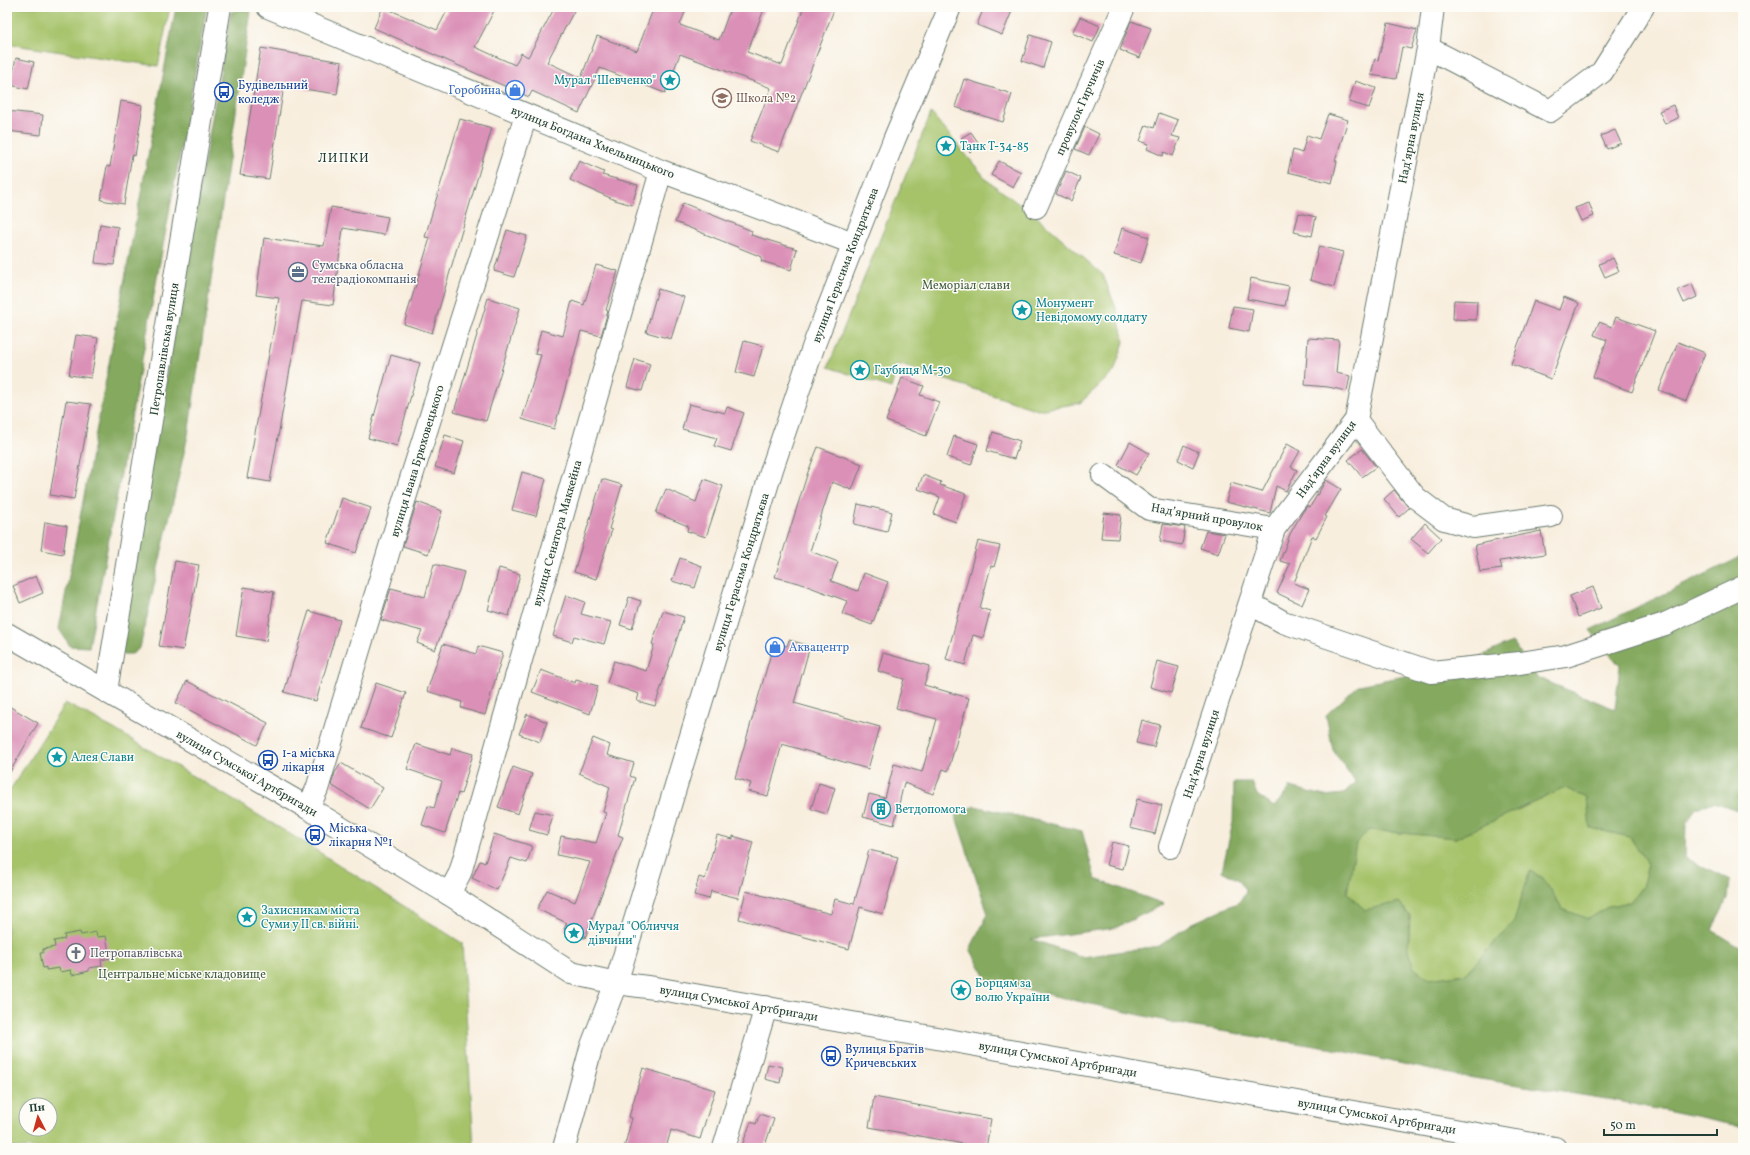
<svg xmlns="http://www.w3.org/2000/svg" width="1750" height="1155" viewBox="0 0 1750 1155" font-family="Vollkorn,serif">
<rect width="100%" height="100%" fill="#fdfcf7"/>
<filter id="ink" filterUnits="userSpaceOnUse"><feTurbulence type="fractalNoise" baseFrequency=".025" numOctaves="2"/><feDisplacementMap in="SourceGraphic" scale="8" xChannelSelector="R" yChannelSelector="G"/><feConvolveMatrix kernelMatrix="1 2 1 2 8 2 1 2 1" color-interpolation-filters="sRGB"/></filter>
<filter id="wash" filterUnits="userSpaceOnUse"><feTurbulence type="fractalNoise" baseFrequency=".012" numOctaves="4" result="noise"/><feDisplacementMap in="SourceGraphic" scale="16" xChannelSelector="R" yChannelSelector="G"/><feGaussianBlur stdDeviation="0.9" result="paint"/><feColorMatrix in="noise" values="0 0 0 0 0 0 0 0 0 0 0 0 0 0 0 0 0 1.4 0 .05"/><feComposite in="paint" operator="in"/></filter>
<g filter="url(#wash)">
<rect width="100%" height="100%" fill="#f8eede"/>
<path fill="#a6c36a" stroke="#62804f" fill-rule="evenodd" d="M13 7H170L158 66 7 44Z
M931 113 988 181 1043 222 1103 275 1116 308 1124 342 1114 372 1080 403 1038 410 898 364 891 388 828 367Z
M65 703 114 729 300 840 462 943 474 1148H7V795ZM26 1105H50V1129H26Z
M1565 788 1587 798 1590 828 1630 837 1648 865 1642 887 1630 902 1609 906 1589 919 1562 909 1543 878 1530 871 1514 921 1465 974 1429 979 1414 968 1408 951 1410 916 1365 910 1347 893 1356 843 1369 830 1456 838Z"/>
<path fill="#84a95e" stroke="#527349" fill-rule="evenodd" d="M176 7H207L89 647 70 646 59 629Z
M242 9 251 11 188 435 140 648 132 654H123L118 647 231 12Z
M1743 556V812L1714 802 1696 808 1686 824 1685 858 1730 881 1728 898 1712 930 1743 949V1127L1613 1100 1455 1075 1328 1048 1189 1026 988 981 970 949 988 914 955 814 975 806 1082 831 1095 879 1164 904 1115 928 1031 939 1083 957 1159 946 1193 923 1239 902 1246 892 1239 880 1222 871 1233 822 1234 782H1252L1257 795 1274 807 1291 787 1324 796 1343 794 1355 782 1333 750 1326 715 1359 685 1441 669 1479 657 1512 642 1538 678 1615 709 1620 666 1590 630ZM1565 788 1587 798 1590 828 1630 837 1648 865 1642 887 1630 902 1609 906 1589 919 1562 909 1543 878 1530 871 1514 921 1465 974 1429 979 1414 968 1408 951 1410 916 1399 902 1365 910 1347 893 1356 843 1369 830 1456 838Z"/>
<g id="blocks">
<path fill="#db91b7" d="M383 7 437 30 449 7H496L475 47 515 65 521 53 528 57 555 7H576L547 62 581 78 597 36 637 51 654 7H687L680 25 719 40 731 7H765L747 52 782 65 804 7H835L779 152 750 141 771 88 680 54 665 93 600 68 579 113 532 91 529 97 374 28Z
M984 7H1001L1012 11 1002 35 977 25Z
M1080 17 1100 26 1093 42 1072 33Z
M1131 21 1151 28 1140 58 1120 50Z
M1388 23 1417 30 1411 49 1402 47 1396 79 1371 75 1375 59 1378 60Z
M1030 35 1051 42 1043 68 1022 61Z
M261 48 342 62 337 94 284 86 269 179 240 175Z
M16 58 34 62 28 89 10 85Z
M964 79 1012 94 1003 122 955 107Z
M1355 81 1376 88 1369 108 1349 102Z
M121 101 143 105 135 156 132 155 124 204 101 200 107 166 110 167Z
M1673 105 1678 118 1665 124 1659 111Z
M7 111 43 115 41 135 7 131Z
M1159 113 1178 120 1172 136 1180 138 1173 156 1164 152 1163 156 1147 149 1149 144 1140 141 1146 125 1154 128Z
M1328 114 1348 120 1335 161H1337L1332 183 1288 172 1293 150 1302 153 1307 135 1319 139Z
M460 119 492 128 432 333 404 324 430 238 425 237Z
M1085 127 1099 134 1089 155 1075 149Z
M1615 130 1621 143 1607 149 1601 136Z
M971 132 980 145 970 152 961 138Z
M579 161 604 172 602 175 638 185 632 205 615 200 570 180Z
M999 161 1021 172 1013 187 991 175Z
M1066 171 1081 178 1071 201 1056 194Z
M683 203 752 231 751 235 797 249 791 270 761 261 762 257 675 222Z
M1589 203 1594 216 1581 221 1575 208Z
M331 207 388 217 384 235 343 228 333 305 302 301 270 482 247 478 279 298 256 295 264 238 324 246Z
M1299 213 1316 217 1312 236 1294 232Z
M100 224 118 227 114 265 95 263Z
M1122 228 1149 237 1141 263 1114 255Z
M507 230 527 236 514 277 494 271Z
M1319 246 1343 252 1334 287 1310 280Z
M1613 258 1619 271 1605 277 1599 264Z
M596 265 618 271 606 310 608 311 601 336 581 331 554 429 522 419 541 355 535 354 541 330 563 336 572 301 584 305Z
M1251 278 1289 286 1285 306 1247 299Z
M1692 284 1697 297 1684 303 1678 290Z
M658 289 684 297 671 339 646 332Z
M1564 297 1579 303 1551 379 1511 364 1534 301 1559 310Z
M488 298 520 308 486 421 454 412Z
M1454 300 1477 301 1476 320 1453 319Z
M1233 306 1253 309 1249 332 1229 328Z
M1616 317 1655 331 1632 392 1593 377 1607 340 1594 335 1599 322 1612 327Z
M76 335 98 338 91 378 69 375Z
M1308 338 1339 340 1336 373 1350 376 1347 391 1328 387 1305 385Z
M744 341 763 346 754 377 736 372Z
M1678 342 1705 353 1686 401 1659 390Z
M391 355 420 363 397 446 368 438Z
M635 359 650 364 642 391 627 387Z
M902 378 924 386 920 395 939 402 926 436 886 421Z
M66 401 91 404 74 499 50 495Z
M689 404 725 413 727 407 744 413 731 451 714 446 717 438 682 429Z
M993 432 1020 441 1014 459 987 451Z
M445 435 464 441 454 473 435 467Z
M954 436 978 444 971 465 947 457Z
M1130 442 1149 453 1136 475 1118 465Z
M1287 444 1300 451 1291 467 1297 470 1286 491 1276 486 1270 513 1226 502 1231 483 1262 492Z
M1184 445 1199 452 1193 467 1178 460Z
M818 447 862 464 852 490 832 482 810 551 838 562 831 581 858 591 864 573 888 582 872 625 842 614 847 601 799 583 775 577 808 472Z
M1362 449 1376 467 1362 477 1348 460Z
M522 472 546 479 536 516 512 510Z
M923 475 941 482 940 485 966 494 956 522 934 514 940 497 918 489Z
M602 479 622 485 609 529 612 530 596 579 574 572Z
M704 479 723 486 706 537 687 531 688 526 656 513 666 489 696 502Z
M1326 480 1341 489 1325 516 1327 517 1316 538 1312 536 1294 583 1309 589 1302 605 1277 593 1290 564 1280 561 1290 534 1302 513 1307 506 1310 507Z
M1394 490 1409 508 1399 517 1384 499Z
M342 498 371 508 356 553 327 543Z
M417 502 442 511 428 554 403 546Z
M858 504 892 512 887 532 854 524Z
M1104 513 1121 515 1118 539 1101 538Z
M45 522 67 526 63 554 41 550Z
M1425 523 1441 538 1428 553 1411 539Z
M1163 524 1185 527 1182 545 1160 541Z
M1206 531 1225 534 1218 554 1200 548Z
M1541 531 1545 554 1500 561 1502 569 1480 572 1475 545Z
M978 541 1000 546 994 567 991 566 980 608 990 611 983 638 973 635 965 665 946 659Z
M680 558 702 566 695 588 672 581Z
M175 561 199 565 183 650 159 646Z
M434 564 464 572 459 590 435 650 417 643 422 631 381 620 391 588 425 597Z
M499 568 520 574 509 616 488 610Z
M36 576 43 593 20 603 13 586Z
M244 587 274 592 266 641 236 636Z
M1593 587 1601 608 1578 617 1570 596Z
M566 595 585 602 581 614 611 622 604 644 574 636 572 642 553 636Z
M629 597 641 601 632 629 620 625Z
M309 611 340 620 316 701 284 692Z
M663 611 684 617 655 706 637 701 639 694 607 683 614 661 646 671 654 645 652 644Z
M789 640 810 646 794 703 880 727 868 769 782 744 768 796 748 791 751 783 735 778 774 643 787 646Z
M443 644 476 654 478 646 503 653 485 715 461 708 462 702 427 691Z
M883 653 930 666 924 685 969 698 948 771 943 769 933 794 904 783 894 825 863 817 869 794 885 798 894 764 922 772 937 719 896 708 904 679 878 671Z
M1157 661 1179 667 1171 693 1150 687Z
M541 670 575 683 576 680 598 686 590 714 532 692Z
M187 681 268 723 257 745 176 703Z
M376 683 406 693 391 738 361 728Z
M7 705 38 723 7 777Z
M527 714 547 722 540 742 519 734Z
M1142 720 1160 725 1154 747 1136 743Z
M593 738 610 745 607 755 634 763 630 776 635 778 618 835 623 837 585 938 564 929 567 923 537 909 547 890 575 902 590 862 557 855 561 836 596 843 606 813 603 812 610 787 579 773Z
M416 744 450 755 452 748 473 754 461 794 458 793 445 833 422 825 428 806 434 808 442 781 407 769Z
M341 763 383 788 370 809 331 785 335 773Z
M513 767 532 774 518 814 498 807Z
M819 783 835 788 827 814 811 809Z
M1137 799 1162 805 1155 834 1130 828Z
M535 811 553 815 547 835 529 830Z
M494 834 532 846 527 863 511 858 497 890 472 878 480 861 485 863Z
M717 835 733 839V836L753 842 738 898 711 891 709 899 694 895 699 877 705 879Z
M1112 842 1129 846 1123 869 1106 865Z
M869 850 898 857 883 914 860 907 849 949 739 919 746 891 831 914 835 899 854 904Z
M80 932 81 935 96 932 97 937 106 936 110 958 101 960 102 966 89 968V971L72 975 71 970 60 972 59 968 46 970V967L43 968 40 953H43V949L55 947 54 941 65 939 64 935Z
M768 1064 783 1067 780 1083 765 1079Z
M643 1068 715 1090 700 1139 671 1130 666 1148H624L632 1118 629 1117Z
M874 1097 991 1119 986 1148 869 1127Z
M760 1114 774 1119 764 1148H741L751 1122 756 1124Z"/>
</g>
</g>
<g filter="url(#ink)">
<use href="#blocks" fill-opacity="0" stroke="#6b7b70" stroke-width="1"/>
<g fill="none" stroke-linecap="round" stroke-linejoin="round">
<defs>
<path id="minor" d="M268 7 661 171 853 243
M1428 48 1550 111 1602 72 1643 7
M1036 207 1124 7
M1356 420 1415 497 1444 519 1473 527 1551 516
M1103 475 1149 509 1274 529
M1251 604 1283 622 1431 672 1520 663 1566 656 1665 624 1743 587
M308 808 317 789 403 504 526 115
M1170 847 1274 529 1356 420 1428 48 1433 7
M449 894 460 873 661 171
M616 983 772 469 815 342 894 140 950 7
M724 1148 766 1007"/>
<path id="major" d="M7 634 308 808 449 894 571 973 616 983 655 988 1555 1148
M106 691 220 7
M564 1148 591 1048 616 983"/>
</defs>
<use href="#minor" stroke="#6b7b70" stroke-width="24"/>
<use href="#major" stroke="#6b7b70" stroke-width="24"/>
<use href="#minor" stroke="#fff" stroke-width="22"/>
<use href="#major" stroke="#fff" stroke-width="22"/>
</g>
</g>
<defs>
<symbol id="sight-ring" viewBox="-11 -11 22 22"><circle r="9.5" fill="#fdfcf7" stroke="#0f9aa8" stroke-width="1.5"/><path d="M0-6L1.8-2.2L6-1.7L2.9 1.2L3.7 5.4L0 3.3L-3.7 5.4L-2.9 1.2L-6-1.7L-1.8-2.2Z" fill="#0f9aa8"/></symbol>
<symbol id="shop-ring" viewBox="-11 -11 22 22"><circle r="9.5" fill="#fdfcf7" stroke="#3f7fe0" stroke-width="1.5"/><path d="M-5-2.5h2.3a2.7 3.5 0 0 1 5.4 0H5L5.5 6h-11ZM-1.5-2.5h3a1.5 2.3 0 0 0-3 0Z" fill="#3f7fe0"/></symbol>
<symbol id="bus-ring" viewBox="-11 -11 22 22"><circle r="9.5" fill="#fdfcf7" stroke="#1a4fb4" stroke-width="1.5"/><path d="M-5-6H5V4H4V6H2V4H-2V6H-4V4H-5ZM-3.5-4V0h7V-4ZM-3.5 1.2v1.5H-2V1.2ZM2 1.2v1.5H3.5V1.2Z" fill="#1a4fb4"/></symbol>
<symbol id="school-ring" viewBox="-11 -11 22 22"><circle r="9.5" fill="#fdfcf7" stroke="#8d6e63" stroke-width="1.5"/><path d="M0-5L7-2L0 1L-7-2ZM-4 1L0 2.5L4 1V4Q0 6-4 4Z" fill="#8d6e63"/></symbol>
<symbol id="office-ring" viewBox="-11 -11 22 22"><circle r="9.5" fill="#fdfcf7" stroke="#5c6f8a" stroke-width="1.5"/><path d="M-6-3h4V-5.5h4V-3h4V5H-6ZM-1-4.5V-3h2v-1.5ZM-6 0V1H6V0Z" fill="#5c6f8a"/></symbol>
<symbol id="building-ring" viewBox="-11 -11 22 22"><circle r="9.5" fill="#fdfcf7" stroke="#0f9aa8" stroke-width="1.5"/><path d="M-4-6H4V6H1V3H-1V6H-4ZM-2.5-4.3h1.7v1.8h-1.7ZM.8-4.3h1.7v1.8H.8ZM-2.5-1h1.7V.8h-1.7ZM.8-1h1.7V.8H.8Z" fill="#0f9aa8"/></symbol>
<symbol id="church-ring" viewBox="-11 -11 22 22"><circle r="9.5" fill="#fdfcf7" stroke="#6b7280" stroke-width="1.5"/><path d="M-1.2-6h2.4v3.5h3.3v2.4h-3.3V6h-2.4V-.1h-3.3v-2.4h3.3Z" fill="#6b7280"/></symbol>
</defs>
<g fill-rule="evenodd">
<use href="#sight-ring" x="659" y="69" width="22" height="22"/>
<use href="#shop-ring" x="504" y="79" width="22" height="22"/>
<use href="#bus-ring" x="213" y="81" width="22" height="22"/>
<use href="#school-ring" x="711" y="87" width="22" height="22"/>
<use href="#sight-ring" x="935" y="135" width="22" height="22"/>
<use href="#office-ring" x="287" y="261" width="22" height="22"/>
<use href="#sight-ring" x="1011" y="299" width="22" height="22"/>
<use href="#sight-ring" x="849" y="359" width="22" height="22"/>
<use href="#shop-ring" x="764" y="636" width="22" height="22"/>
<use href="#sight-ring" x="46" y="746" width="22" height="22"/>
<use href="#bus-ring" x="257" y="749" width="22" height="22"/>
<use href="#building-ring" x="870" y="798" width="22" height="22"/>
<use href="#bus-ring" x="304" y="824" width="22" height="22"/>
<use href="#sight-ring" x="236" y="906" width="22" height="22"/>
<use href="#sight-ring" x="563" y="922" width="22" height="22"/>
<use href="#church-ring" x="65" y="942" width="22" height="22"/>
<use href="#sight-ring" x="950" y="979" width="22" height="22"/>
<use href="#bus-ring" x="820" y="1045" width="22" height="22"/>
</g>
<g text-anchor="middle" stroke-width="3" stroke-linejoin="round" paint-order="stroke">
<g font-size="12" fill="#0d838f" stroke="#fdfcf7" text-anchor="start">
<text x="656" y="84" text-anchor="end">Мурал "Шевченко"</text>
<text x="960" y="150">Танк Т-34-85</text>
<text x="1036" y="307">Монумент<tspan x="1036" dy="14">Невідомому солдату</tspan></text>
<text x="874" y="374">Гаубиця М-30</text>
<text x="71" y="761">Алея Слави</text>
<text x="895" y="813">Ветдопомога</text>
<text x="261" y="914">Захисникам міста<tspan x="261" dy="14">Суми у ІІ св. війні.</tspan></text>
<text x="588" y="930">Мурал "Обличчя<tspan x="588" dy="14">дівчини"</tspan></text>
<text x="975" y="987">Борцям за<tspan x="975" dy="14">волю України</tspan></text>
</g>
<g font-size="12" fill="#164399" stroke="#fdfcf7" text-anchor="start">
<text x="238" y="89">Будівельний<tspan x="238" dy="14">коледж</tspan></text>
<text x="282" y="757">1-а міська<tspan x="282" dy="14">лікарня</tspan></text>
<text x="329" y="832">Міська<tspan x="329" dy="14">лікарня №1</tspan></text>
<text x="845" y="1053">Вулиця Братів<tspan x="845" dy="14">Кричевських</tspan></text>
</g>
<g font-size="12" fill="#366cbe" stroke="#fdfcf7" text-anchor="end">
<text x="501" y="94">Горобина</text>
<text x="789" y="651" text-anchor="start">Аквацентр</text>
</g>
<g font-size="12" fill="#785e54" stroke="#fdfcf7" text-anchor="start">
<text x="736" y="102">Школа №2</text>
</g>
<g font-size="12" fill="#1f3d34" stroke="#fdfcf7">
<text transform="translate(1080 107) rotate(-66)" y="4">провулок Гирчичів</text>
<text transform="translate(1411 138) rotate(-79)" y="4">Надʼярна вулиця</text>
<text transform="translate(593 142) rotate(22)" y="4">вулиця Богдана Хмельницького</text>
<text transform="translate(845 265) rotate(-69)" y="4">вулиця Герасима Кондратьєва</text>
<text transform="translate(164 349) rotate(-81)" y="4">Петропавлівська вулиця</text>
<text transform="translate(1326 459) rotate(-54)" y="4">Надʼярна вулиця</text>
<text transform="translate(417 461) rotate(-73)" y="4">вулиця Івана Брюховецького</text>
<text transform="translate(1207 517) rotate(10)" y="4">Надʼярний провулок</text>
<text transform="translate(557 533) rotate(-74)" y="4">вулиця Сенатора Маккейна</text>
<text transform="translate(741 572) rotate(-73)" y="4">вулиця Герасима Кондратьєва</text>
<text transform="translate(1201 754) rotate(-72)" y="4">Надʼярна вулиця</text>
<text transform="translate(247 773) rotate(30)" y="4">вулиця Сумської Артбригади</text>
<text transform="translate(739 1003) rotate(10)" y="4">вулиця Сумської Артбригади</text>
<text transform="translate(1058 1059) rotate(10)" y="4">вулиця Сумської Артбригади</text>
<text transform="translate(1377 1116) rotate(10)" y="4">вулиця Сумської Артбригади</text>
</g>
<g font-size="12" fill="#4e5e75" stroke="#fdfcf7" text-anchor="start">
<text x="312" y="269">Сумська обласна<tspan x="312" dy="14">телерадіокомпанія</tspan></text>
</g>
<g font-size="12" fill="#415e42" stroke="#fdfcf7">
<text x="966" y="289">Меморіал слави</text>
<text x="182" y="978">Центральне міське кладовище</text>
</g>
<g font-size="12" fill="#5b616d" stroke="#fdfcf7" text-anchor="start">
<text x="90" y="957">Петропавлівська</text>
</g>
<g font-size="13" letter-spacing="1" fill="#1f3d34" stroke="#fdfcf7">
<text x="344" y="162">ЛИПКИ</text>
</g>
</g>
<rect width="1750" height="1155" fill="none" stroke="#fdfcf7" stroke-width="24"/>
<g transform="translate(38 1117) rotate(354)"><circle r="19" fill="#fdfcf7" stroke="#a4b0a9"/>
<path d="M0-3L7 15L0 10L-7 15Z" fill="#c8321e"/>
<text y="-6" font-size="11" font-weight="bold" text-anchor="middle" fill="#1f3d34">Пн</text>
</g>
<path d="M1604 1129v6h113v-6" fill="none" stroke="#1f3d34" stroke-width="2"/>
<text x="1610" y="1129" font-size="12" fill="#1f3d34" stroke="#fdfcf7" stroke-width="3" paint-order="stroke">50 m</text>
</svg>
